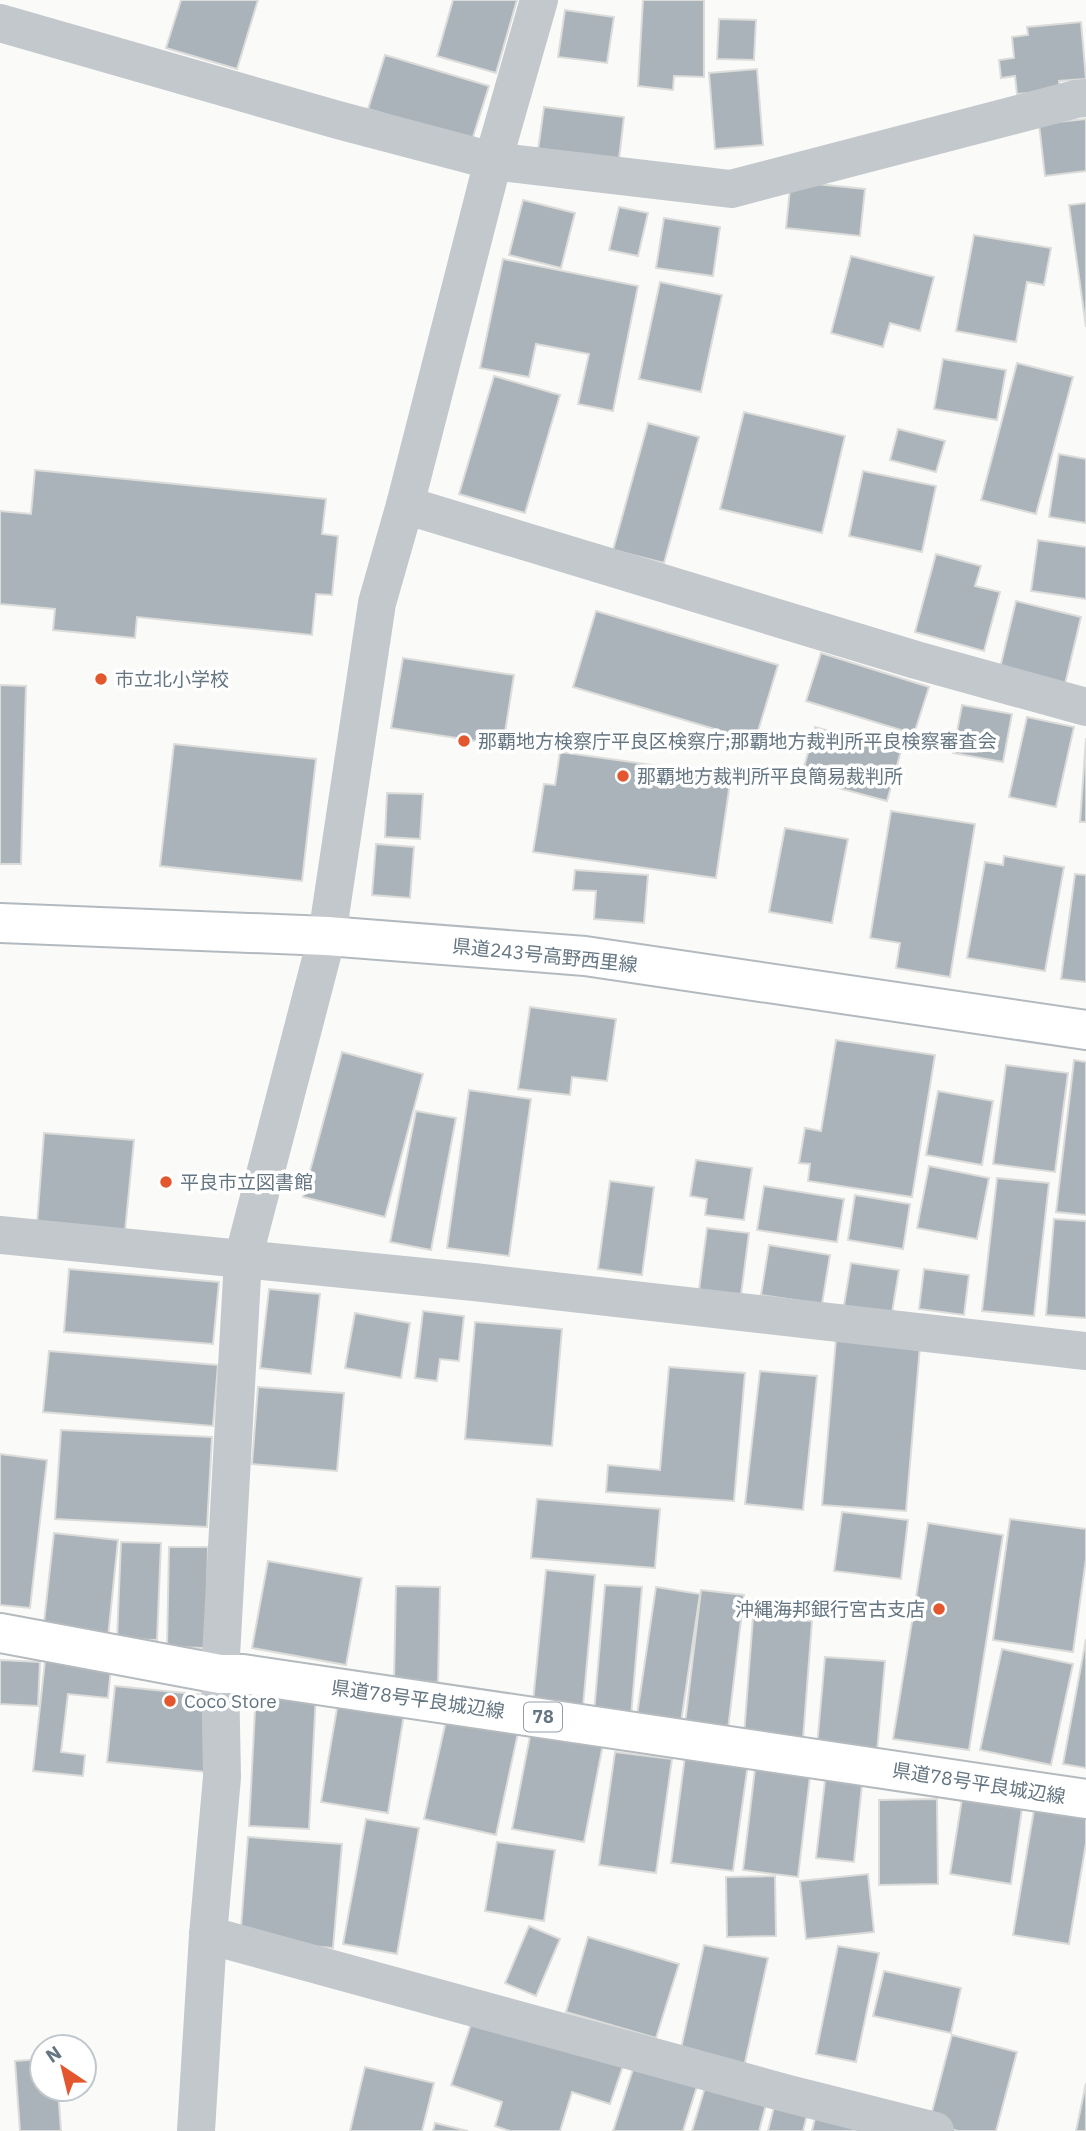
<svg xmlns="http://www.w3.org/2000/svg" width="1086" height="2131" viewBox="0 0 1086 2131" font-family="'IBM Plex Sans','Noto Sans JP',sans-serif">
<rect width="100%" height="100%" fill="#fafaf8"/>
<path fill="#aab3b9" stroke="#dcdcda" stroke-width="2" d="M181 0H258L237 69 166 48Z
M453 0H517L496 73 437 56Z
M643 0H704V77L674 76 673 90 638 86Z
M565 10 614 17 607 63 558 57Z
M719 19 756 20 754 60 717 59Z
M1081 22 1086 79 1059 81 1060 90 1017 94 1015 76 1001 78 999 60 1014 58 1012 37 1028 35 1027 27Z
M385 55 489 86 472 140 368 109Z
M757 69 763 145 715 149 709 73Z
M544 107 624 117 619 159 538 150Z
M1086 119V171L1045 176 1039 124Z
M806 183 865 189 860 236 786 228 790 189Z
M523 200 575 213 561 268 509 255Z
M1086 203V327L1069 205Z
M619 207 648 213 638 256 609 250Z
M664 218 720 227 713 276 656 268Z
M974 235 1051 248 1044 285 1027 282 1016 342 956 331Z
M851 256 934 277 920 331 890 323 883 347 831 333Z
M503 259 638 286 613 411 578 404 589 354 536 344 529 377 480 368Z
M660 282 722 295 701 392 639 379Z
M943 359 1006 370 997 420 934 409Z
M1017 363 1073 377 1036 514 981 500Z
M494 376 560 395 525 513 459 494Z
M744 412 845 436 822 533 720 509Z
M648 423 699 437 664 563 613 550Z
M898 429 945 441 936 472 890 460Z
M1059 454 1086 459V523L1049 517Z
M35 470 326 499 322 534 338 536 332 595 316 594 312 635 137 617 135 638 53 630 55 609 0 604V511L31 514Z
M863 471 936 486 922 552 849 536Z
M1038 540 1086 547V599L1031 591Z
M936 554 981 566 975 586 1000 592 984 651 915 632Z
M1016 601 1081 617 1065 684 1000 668Z
M596 611 778 665 755 741 573 687Z
M821 653 929 687 914 734 806 701Z
M403 658 514 675 503 745 391 728Z
M0 685 26 686 21 864H0Z
M962 705 1012 714 1003 762 953 753Z
M1027 717 1074 727 1056 807 1009 797Z
M815 727 901 751 887 801 801 778Z
M1086 738V822H1080Z
M174 744 316 759 302 881 160 866Z
M560 752 731 776 716 878 533 852 544 784 555 785Z
M387 793 423 794 420 839 385 837Z
M891 811 975 824 950 977 896 968 900 943 870 938Z
M785 828 848 839 832 923 769 912Z
M376 844 414 847 410 898 372 895Z
M1004 856 1064 867 1045 971 967 958 985 862 1003 865Z
M575 870 648 875 644 923 594 919 596 891 573 890Z
M1075 874 1086 875V982L1061 979Z
M530 1007 616 1019 607 1081 572 1077 570 1095 518 1089Z
M836 1040 935 1055 912 1197 808 1181 810 1164 799 1163 805 1128 821 1131Z
M342 1052 423 1074 385 1217 303 1197Z
M1074 1060 1086 1062V1215L1056 1212Z
M1006 1065 1068 1073 1055 1172 993 1164Z
M469 1090 531 1099 509 1256 447 1248Z
M938 1091 993 1101 982 1165 926 1155Z
M416 1111 456 1118 431 1250 390 1242Z
M44 1133 134 1140 125 1231 37 1224Z
M696 1160 752 1168 744 1220 705 1215 707 1199 690 1196Z
M929 1166 989 1178 977 1239 917 1228Z
M997 1178 1049 1183 1034 1316 982 1311Z
M610 1181 654 1187 642 1275 598 1269Z
M764 1186 844 1199 837 1242 757 1230Z
M855 1195 910 1204 903 1249 848 1240Z
M1054 1219 1086 1221V1318L1046 1315Z
M707 1228 749 1233 741 1295 699 1290Z
M769 1245 830 1255 822 1304 761 1295Z
M851 1263 899 1270 891 1319 843 1311Z
M69 1269 219 1282 213 1344 64 1332Z
M924 1269 969 1275 964 1315 919 1309Z
M269 1289 320 1294 311 1374 260 1368Z
M423 1311 464 1316 459 1361 440 1359 437 1381 415 1378Z
M355 1313 410 1323 401 1378 345 1368Z
M475 1322 562 1329 552 1446 465 1439Z
M836 1339 920 1346 906 1511 822 1505Z
M49 1351 218 1365 213 1426 43 1412Z
M669 1367 745 1373 734 1501 606 1492 608 1465 660 1470Z
M760 1371 817 1376 803 1510 745 1504Z
M258 1387 344 1393 337 1471 252 1464Z
M61 1430 212 1437 207 1527 55 1519Z
M0 1454 47 1460 30 1608 0 1605Z
M537 1499 660 1509 655 1568 531 1558Z
M842 1512 908 1520 901 1579 834 1571Z
M1010 1519 1086 1529V1559L1073 1652 993 1640Z
M928 1523 1003 1535 969 1750 893 1739Z
M54 1533 118 1540 108 1637 43 1631Z
M121 1542 161 1543 157 1640 117 1639Z
M169 1547H208L206 1648 167 1647Z
M268 1561 362 1578 346 1665 252 1648Z
M546 1570 595 1575 583 1706 533 1702Z
M605 1585 642 1587 631 1716 594 1713Z
M396 1586 440 1587 438 1682 394 1681Z
M656 1587 700 1594 681 1722 637 1715Z
M701 1590 744 1595 728 1729 685 1724Z
M753 1617 812 1621 803 1739 744 1735Z
M1086 1639V1768L1063 1764Z
M1002 1649 1073 1664 1051 1765 980 1750Z
M825 1657 885 1661 877 1752 817 1746Z
M0 1660 40 1662 38 1706 0 1704Z
M45 1661 111 1667 108 1698 68 1694 61 1752 85 1755 83 1776 33 1771Z
M115 1686 214 1696 206 1772 107 1762Z
M256 1691 316 1694 309 1829 249 1826Z
M339 1697 405 1708 388 1813 321 1802Z
M448 1712 519 1728 496 1835 424 1819Z
M532 1726 604 1739 584 1842 512 1829Z
M615 1752 672 1759 656 1873 599 1865Z
M685 1756 748 1764 733 1871 671 1863Z
M755 1769 810 1776 798 1877 743 1870Z
M826 1772 863 1775 854 1862 816 1858Z
M963 1793 1023 1802 1011 1884 950 1874Z
M937 1799 938 1884 879 1885V1800Z
M1034 1810 1086 1818V1843L1069 1944 1013 1935Z
M366 1819 419 1828 397 1954 343 1944Z
M248 1837 342 1844 333 1948 240 1940Z
M497 1842 555 1850 544 1921 485 1911Z
M868 1874 874 1932 806 1939 800 1881Z
M775 1876 776 1936 727 1937 726 1877Z
M529 1926 560 1939 536 1996 505 1983Z
M588 1937 679 1964 656 2038 566 2012Z
M704 1945 768 1958 744 2067 680 2053Z
M838 1946 879 1953 856 2062 816 2054Z
M884 1971 961 1988 951 2033 873 2016Z
M474 2015 624 2063 610 2104 572 2092 560 2131H510L495 2126 502 2102 451 2085Z
M952 2035 1017 2052 996 2131H958L929 2123Z
M42 2059V2089H58L61 2131H20L15 2061Z
M636 2060 699 2080 683 2131H613Z
M365 2067 434 2083 422 2131H350Z
M1086 2083V2131H1076Z
M706 2084 767 2101 759 2131H692Z
M775 2103 808 2111 803 2131H768Z
M816 2114 882 2131H812Z
M435 2123 468 2131H433Z"/>
<g fill="none" stroke-linecap="round" stroke-linejoin="round">
<defs>
<path id="secondary" d="M0 923 327 936 585 956 1086 1030"/>
<path id="primary" d="M0 1633 220 1674H243L1086 1799"/>
</defs>
<use href="#secondary" stroke="#b3babf" stroke-width="42"/>
<use href="#primary" stroke="#b5babe" stroke-width="42"/>
<path stroke="#c3c8cc" stroke-width="38" d="M0 23 338 120 493 161 731 189 1076 99 1086 98
M405 505 916 660 1086 707
M0 1235 474 1282 1086 1351
M208 1935 785 2093 935 2131"/>
<path stroke="#c3c8cc" stroke-width="38" d="M196 2131 208 1935 222 1777 220 1674 243 1259 327 936 377 603 405 505 493 161 539 0"/>
<use href="#secondary" stroke="#fff" stroke-width="38"/>
<use href="#primary" stroke="#fff" stroke-width="38"/>
</g>
<g fill="#e4572e" stroke="#fff" stroke-width="2.5">
<circle cx="101" cy="679" r="7"/>
<circle cx="464" cy="741" r="7"/>
<circle cx="623" cy="776" r="7"/>
<circle cx="166" cy="1182" r="7"/>
<circle cx="939" cy="1609" r="7"/>
<circle cx="170" cy="1701" r="7"/>
</g>
<g text-anchor="middle" stroke-width="7" stroke-linejoin="round" paint-order="stroke">
<rect fill="#fff" stroke="#939fa8" stroke-width="2" x="524" y="1702.5" width="38" height="29" rx="5"/>
<g font-size="18" font-weight="bold" fill="#657683">
<text x="543" y="1723">78</text>
</g>
<g font-size="19" fill="#657683" stroke="#fff" text-anchor="start">
<text x="115" y="686">市立北小学校</text>
<text x="478" y="748">那覇地方検察庁平良区検察庁;那覇地方裁判所平良検察審査会</text>
<text x="637" y="783">那覇地方裁判所平良簡易裁判所</text>
<text x="180" y="1189">平良市立図書館</text>
<text x="925" y="1616" text-anchor="end">沖縄海邦銀行宮古支店</text>
<text x="184" y="1708">Coco Store</text>
</g>
<g font-size="19" fill="#657683" stroke="#fff">
<text transform="translate(545 955) rotate(6)" y="7">県道243号高野西里線</text>
<text transform="translate(418 1699) rotate(8)" y="7">県道78号平良城辺線</text>
<text transform="translate(979 1783) rotate(9)" y="7">県道78号平良城辺線</text>
</g>
</g>
<g transform="translate(63 2068) rotate(325)"><circle r="33" fill="#ffffff" stroke="#c1c8cd" stroke-width="2"/>
<path d="M0-5L12 26L0 18L-12 26Z" fill="#e4572e"/>
<text y="-10" font-size="19" font-weight="bold" text-anchor="middle" fill="#657683">N</text>
</g>
</svg>
